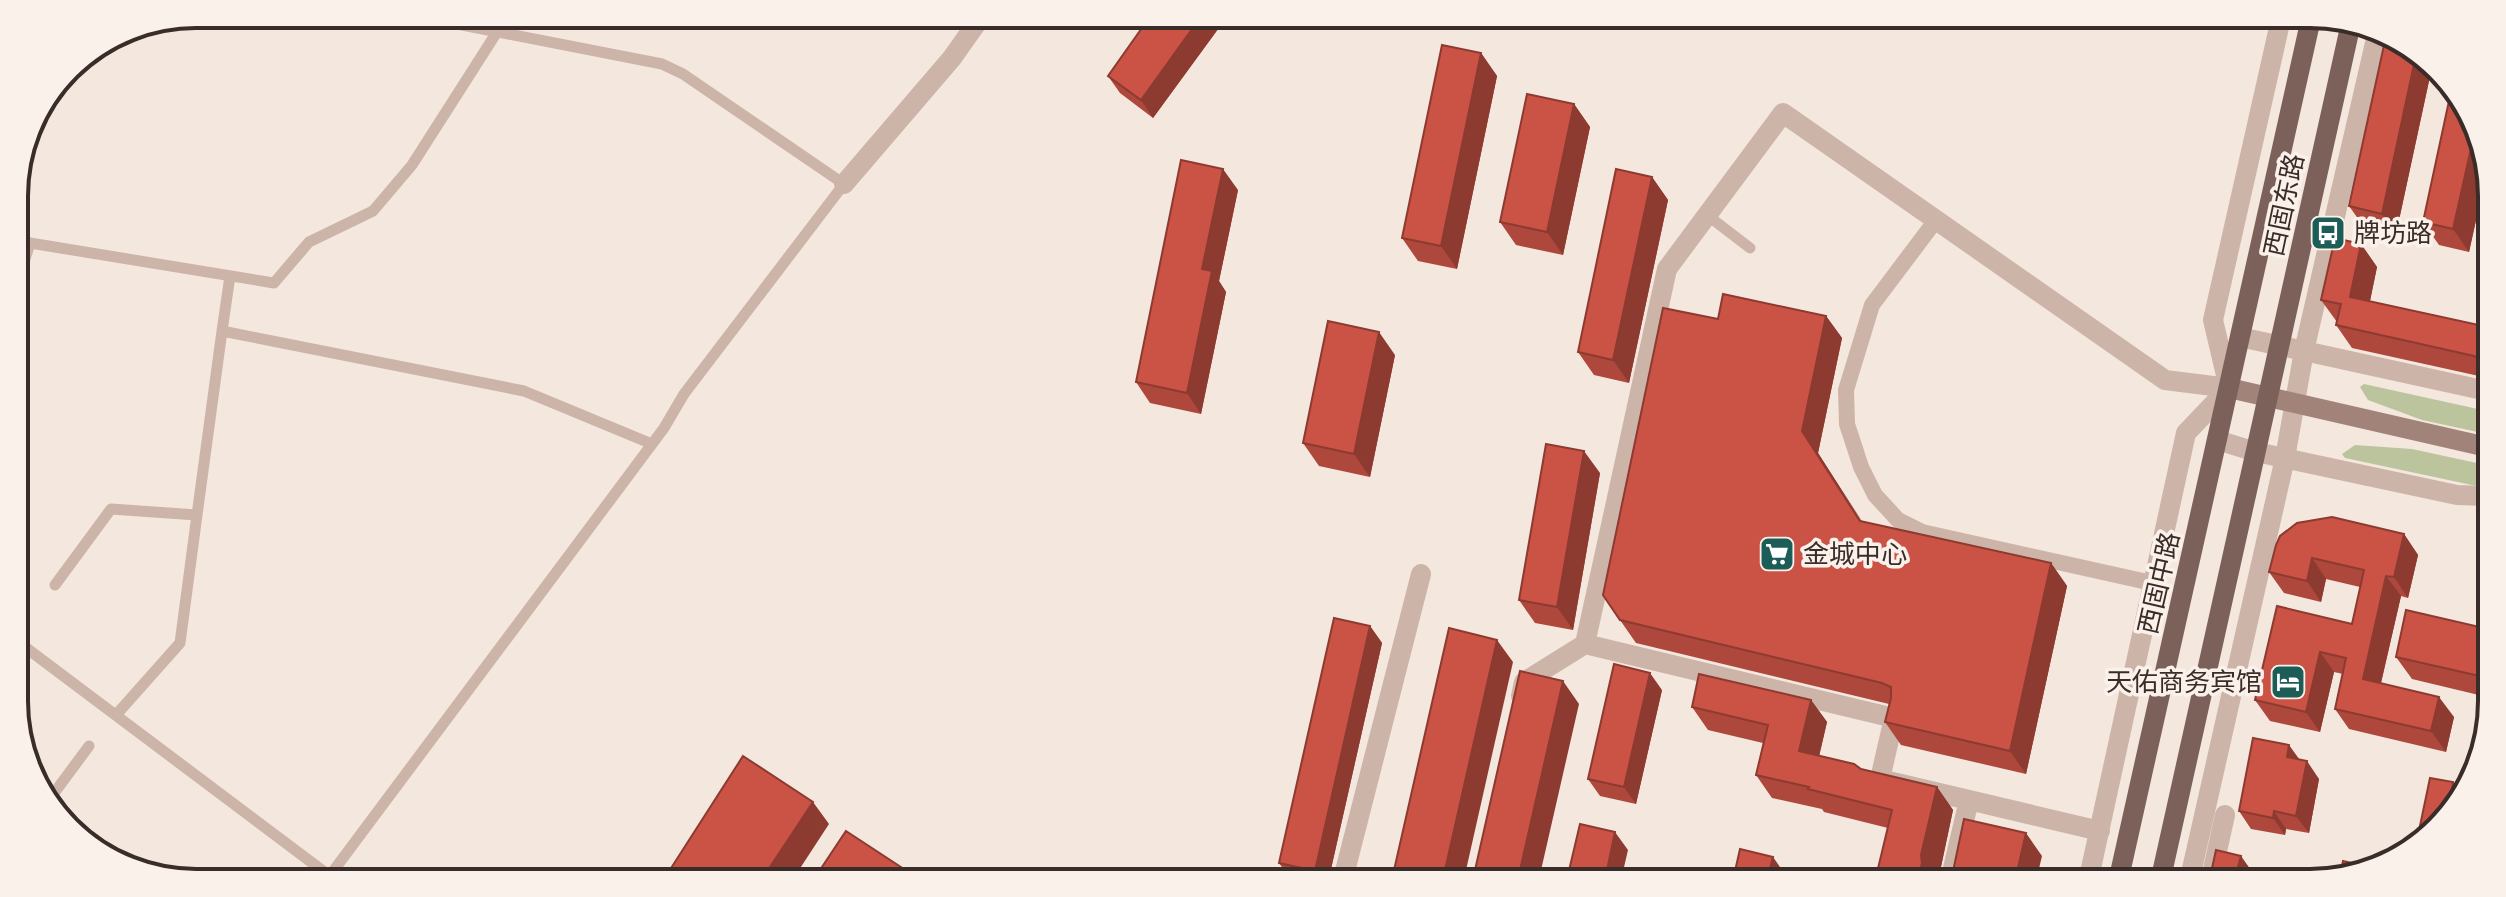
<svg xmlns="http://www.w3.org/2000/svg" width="2506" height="897" viewBox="0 0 2506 897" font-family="Raleway,'Noto Sans SC',sans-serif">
<rect width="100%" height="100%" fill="#f4e7de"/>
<path fill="#bcc49d" d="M2364 384 2487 411V434L2422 420 2368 400 2360 387Z
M2355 445 2412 449 2486 465V488L2345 458 2342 454Z"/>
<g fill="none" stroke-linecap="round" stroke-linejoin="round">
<path stroke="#cdb4a9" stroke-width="11" d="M1707 215 1750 248
M15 238 30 243
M15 291 30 243 274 283 309 242 373 211 412 165 497 32
M222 331 230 276
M55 585 111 509 197 515 222 331 524 391 652 444
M17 641 327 874
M116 715 180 643 197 515
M49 800 89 746
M331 874 664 428 684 394 844 184 683 74 662 64 411 15"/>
<path stroke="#cdb4a9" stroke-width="16" d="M1936 220 1872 305 1846 390 1847 424 1861 467 1875 495 1898 520 1922 532 2152 583"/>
<path stroke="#cdb4a9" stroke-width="20" d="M844 184 952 58 981 17
M1585 644 1667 269 1783 113 2165 380 2229 388
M1521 696 1524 682 1585 644 1894 718 1880 779 2100 831
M2212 874 2225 815
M1343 879 1421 574
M1950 881 1969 800
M2088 882 2186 433 2229 388 2213 320 2280 23
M2189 882 2285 458 2304 351 2378 30"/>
<path stroke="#cdb4a9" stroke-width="20" d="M2240 337 2487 391
M2217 440 2256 452 2457 495 2486 496"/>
<path stroke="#a1837a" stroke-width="20" d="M2229 388 2487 447"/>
<path stroke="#7c615a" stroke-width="20" d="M2118 882 2310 23
M2160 882 2351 23"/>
</g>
<path fill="#ae473c" d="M1149 18H1216L1221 25 1153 118 1120 93 1108 76Z
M2386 36 2432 67 2396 234 2364 227 2349 206Z
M1481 53 1497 76 1457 269 1418 261 1402 238Z
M2452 87 2488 166 2469 252 2439 245 2423 222Z
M1574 104 1590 127 1563 255 1516 245 1500 222Z
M1652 177 1668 200 1629 383 1594 375 1578 352Z
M1238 190 1219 281 1226 292 1201 414 1150 403 1136 382Z
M2490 224 2489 296 2478 280Z
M2361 244 2377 267 2370 301 2488 327V378L2352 348 2336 325 2337 322 2321 300Z
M1826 316 1842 338 1818 453 1861 521 2051 563 2067 586 2026 774 1901 745 1885 722 1889 704 1636 643 1620 620 1718 319Z
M1395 355 1370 477 1319 466 1303 443Z
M1600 473 1573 630 1535 623 1519 600Z
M2404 534 2418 555 2408 598 2401 596 2381 683 2454 717 2446 752 2349 729 2335 709 2343 674 2334 672 2320 732 2270 721 2255 700 2352 624 2360 587 2326 579 2321 602 2284 593 2269 572 2280 536Z
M1370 626 1382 643 1329 878H1290L1279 863Z
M2484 628 2483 696 2412 679 2396 657Z
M1662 690 1636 804 1600 796 1588 779Z
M1811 700 1827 722 1819 756 1861 769 1937 787 1953 810 1938 881H1875L1888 828 1824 812 1822 809 1772 798 1756 775 1763 743 1708 730 1692 707Z
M2299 760 2319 779 2309 833 2286 829 2285 835 2251 829 2239 811Z"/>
<path fill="#8d3a31" d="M1200 18H1216L1221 25 1153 118 1141 100Z
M1481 53 1497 76 1457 269 1441 246Z
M2416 55 2432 67 2396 234 2382 214Z
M1574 104 1590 127 1563 255 1547 232Z
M2474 135 2488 166 2469 252 2453 229Z
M1223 169 1238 190 1219 281 1226 292 1201 414 1187 393 1202 269Z
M1652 177 1668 200 1629 383 1613 360Z
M2361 244 2377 267 2366 320 2350 297Z
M1826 316 1842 338 1818 453 1876 543 1802 431Z
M1379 332 1395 355 1370 477 1354 454Z
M1584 451 1600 473 1573 630 1557 607Z
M2404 534 2418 555 2408 598 2394 577Z
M2312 558 2326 579 2321 602 2307 581Z
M2051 563 2067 586 2026 774 2010 751Z
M2386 576 2401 596 2377 700 2363 679Z
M1370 626 1382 643 1329 878H1320L1315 871Z
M1497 640 1513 662 1464 879H1443Z
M2320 652 2334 672 2320 732 2306 712Z
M1650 673 1662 690 1636 804 1624 787Z
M1563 681 1579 704 1539 879H1518Z
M2439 697 2454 717 2446 752 2431 731Z
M1811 700 1827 722 1815 774 1799 751Z
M2289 745 2302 763 2287 757Z
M2307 761 2319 779 2309 833 2296 816Z
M2453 782 2460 791 2449 805Z
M1937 787 1953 810 1938 881H1917L1921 855Z
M813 802 829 824 795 876H764Z
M2274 811 2286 829 2285 835 2273 818Z
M1615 832 1628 850 1621 880H1605Z
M2026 833 2042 856 2036 881H2015Z
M2241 856 2253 873 2251 882H2234Z
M1773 857 1789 880H1767Z"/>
<path fill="#ca5346" stroke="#8d3a31" stroke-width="2" d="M1149 18H1200L1141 100 1108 76Z
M2386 36 2416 55 2382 214 2349 206Z
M1442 45 1481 53 1441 246 1402 238Z
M2452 87 2474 135 2453 229 2423 222Z
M1527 94 1574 104 1547 232 1500 222Z
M1181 160 1223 169 1202 269 1212 271 1187 393 1136 382Z
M1616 169 1652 177 1613 360 1578 352Z
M2490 224 2489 283 2478 280Z
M2335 238 2361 244 2350 297 2488 327V362L2481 360 2474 356 2336 325 2341 304 2321 300Z
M1723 294 1826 316 1802 431 1860 521 2051 563 2010 751 1885 722 1891 698V687L1882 683 1620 620 1603 595 1663 308 1718 319Z
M1328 321 1379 332 1354 454 1303 443Z
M1546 444 1584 451 1557 607 1519 600Z
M2332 517 2404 534 2394 577 2386 576 2363 679 2439 697 2431 731 2335 709 2346 658 2320 652 2306 712 2255 700 2277 606 2352 624 2364 570 2312 558 2307 581 2269 572 2276 545 2280 536 2297 523Z
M2406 610 2484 628V677L2396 657Z
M1334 618 1370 626 1315 871 1279 863Z
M1449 628 1497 640 1443 879H1392Z
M1614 664 1650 673 1624 787 1588 779Z
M1520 671 1563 681 1518 879H1473Z
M1699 674 1811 700 1799 751 1854 764 1861 769 1937 787 1921 855 1922 863 1917 881H1875L1892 810 1808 789 1809 787 1756 775 1768 725 1692 707Z
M2253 738 2289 745 2287 757 2307 761 2296 816 2274 811 2273 818 2239 811Z
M743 756 813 802 764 876H666Z
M2430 778 2453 782 2450 805 2420 845H2416Z
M1964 819 2026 833 2015 881H1951Z
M1580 824 1615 832 1605 880 1567 879Z
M846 831 916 877 816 876Z
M1740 849 1773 857 1767 880H1733Z
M2216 850 2241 856 2234 882H2209Z
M2343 861 2365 866 2340 876Z
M2283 873 2310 879V883L2281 882Z"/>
<defs>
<symbol id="bus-square" viewBox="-11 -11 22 22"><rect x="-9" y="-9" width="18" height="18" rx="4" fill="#1d5d58" stroke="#fbf1eb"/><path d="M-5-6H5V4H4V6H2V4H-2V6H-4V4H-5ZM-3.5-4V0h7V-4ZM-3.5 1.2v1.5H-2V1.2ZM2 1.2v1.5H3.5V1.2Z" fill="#fff"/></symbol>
<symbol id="supermarket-square" viewBox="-11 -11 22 22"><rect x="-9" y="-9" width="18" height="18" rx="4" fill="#1d5d58" stroke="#fbf1eb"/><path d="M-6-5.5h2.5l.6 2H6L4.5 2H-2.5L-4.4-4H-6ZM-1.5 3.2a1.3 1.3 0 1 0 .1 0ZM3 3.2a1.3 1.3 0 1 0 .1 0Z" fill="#fff"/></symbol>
<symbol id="hotel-square" viewBox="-11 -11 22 22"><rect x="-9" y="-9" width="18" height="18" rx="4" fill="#1d5d58" stroke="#fbf1eb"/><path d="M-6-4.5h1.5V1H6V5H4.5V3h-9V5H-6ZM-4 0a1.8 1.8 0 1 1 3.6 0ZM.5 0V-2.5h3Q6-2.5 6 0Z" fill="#fff"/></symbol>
</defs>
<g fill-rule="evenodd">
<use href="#bus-square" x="2308" y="213" width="40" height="40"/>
<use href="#supermarket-square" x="1757" y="534" width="40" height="40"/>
<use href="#hotel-square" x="2268" y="662" width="40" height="40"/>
</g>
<g text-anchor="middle" stroke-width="7" stroke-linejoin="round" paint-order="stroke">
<g font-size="26" fill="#3a2c29" stroke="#fbf1eb">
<text transform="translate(2284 205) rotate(-78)" y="9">西固东路</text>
<text transform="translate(2159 583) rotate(-77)" y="9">西固中路</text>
</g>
<g font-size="26" fill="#3a2c29" stroke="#fbf1eb" text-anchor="start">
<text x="2354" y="242">牌坊路</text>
<text x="1803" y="563">金城中心</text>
<text x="2262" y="691" text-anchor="end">天佑商务宾馆</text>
</g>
</g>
<path d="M0 0H2506V897H0ZM196 28H2310A168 168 0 0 1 2478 196V701A168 168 0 0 1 2310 869H196A168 168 0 0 1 28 701V196A168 168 0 0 1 196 28Z" fill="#fbf1eb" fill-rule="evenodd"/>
<path fill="none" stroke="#3a2c29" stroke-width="4" d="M196 28H2310A168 168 0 0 1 2478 196V701A168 168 0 0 1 2310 869H196A168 168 0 0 1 28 701V196A168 168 0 0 1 196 28Z"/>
</svg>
